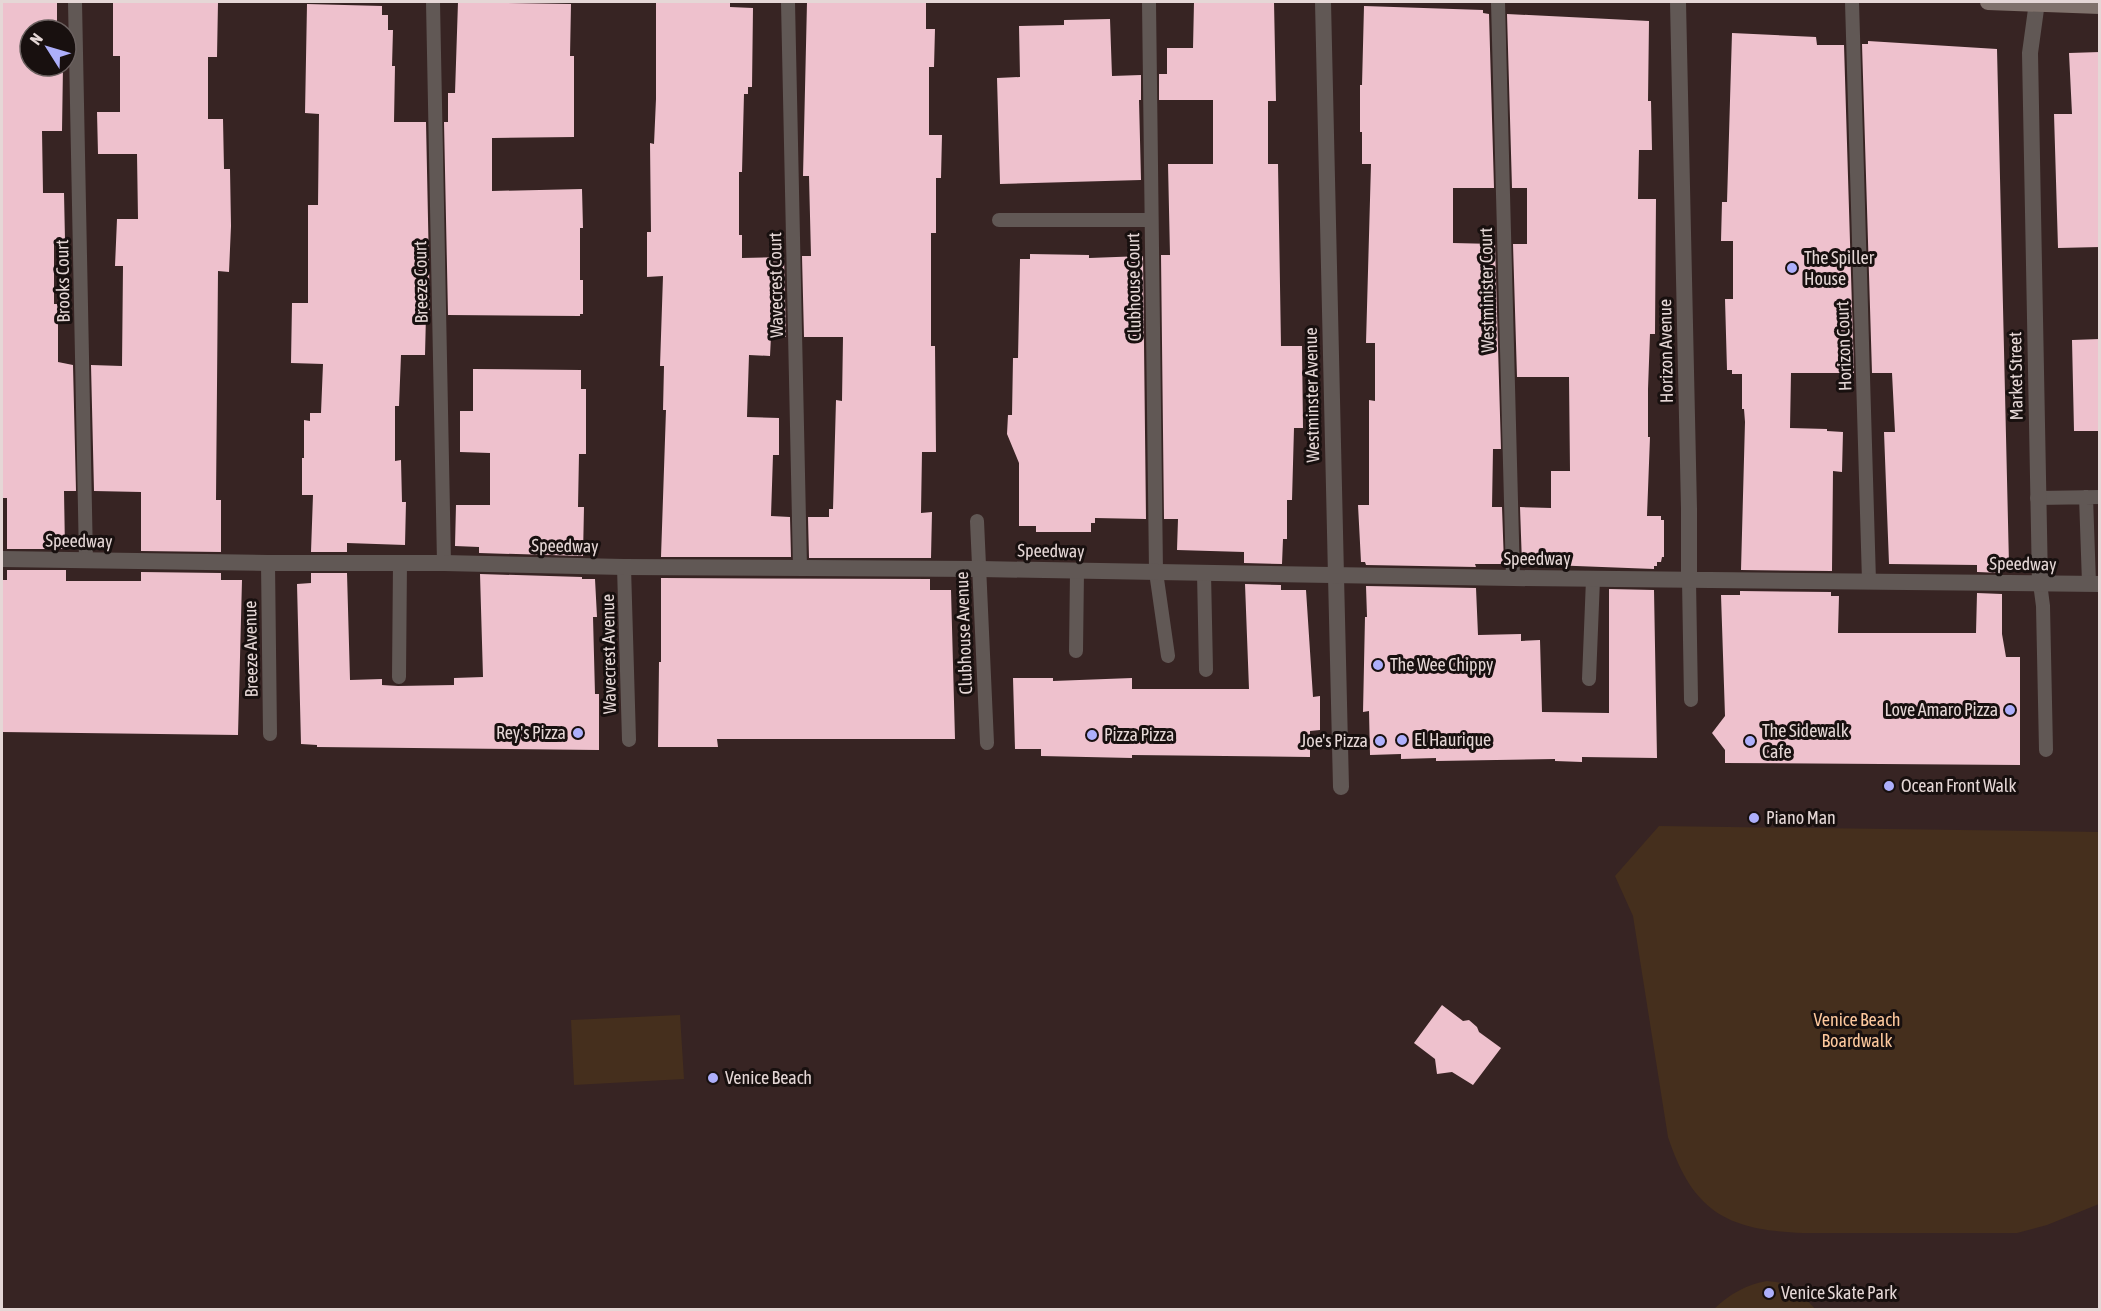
<svg xmlns="http://www.w3.org/2000/svg" width="2101" height="1311" viewBox="0 0 2101 1311" font-family="'Asap Condensed',sans-serif">
<rect width="100%" height="100%" fill="#372423"/>
<path fill="#452f1d" d="M1659 826 2099 832V1204L2047 1225 2017 1233H1803C1727 1230 1693 1212 1668 1137L1633 916 1615 876Z
M680 1015 684 1079 574 1085 571 1020Z
M1767 1281C1796 1284 1797 1288 1815 1309H1714C1728 1295 1747 1284 1767 1281Z"/>
<path fill="#eec1cd" d="M2 2H57V30H30V66H63L62 131H42L43 193H64L65 240H54V304H58V362L73 365 76 491H64L65 549H7V498H2Z
M113 2H218L217 57H208V119H223L224 169H230L231 226 229 272 218 271 216 500H221V552L141 551V492L94 491 91 365 122 366 123 266H115L117 219H138L137 154H98L97 112H120V56H113Z
M458 2 571 4 570 56H574V137L492 138V191L582 189 583 228H580V280H583V314H580V316L448 315 444 122H448V93H455Z
M656 2H730V7L753 8 752 87H748V94H744L742 172H739V235H742V258L784 257 786 337 771 336 770 356 749 355 747 417 779 418V455H773L771 516 790 517 791 557H661L666 410H663L664 366H660L663 276 647 277V232H651L650 143 654 144 656 99Z
M807 2H926V29H935L934 67H929V135H942L941 178H936V233H931V346H935L936 452H922L921 513 932 512 931 558H809L808 517H829V509H833L836 400 842 401 843 337H804L802 256H811L809 176H803Z
M1194 2H1274L1276 101H1268V164H1278L1281 346H1302L1303 428H1294L1292 500H1287V539H1283L1282 564 1244 563V552L1177 550 1178 519H1164L1161 255H1170L1168 164H1213V100H1159V74H1167V48H1193Z
M307 4 382 6V15H388V30H393L392 66H395L394 122H426L430 315H426L425 355H401L399 406H395V461L401 460 402 502H406L405 545 347 543V552H311L313 495H302V458H304V420L310 421V413H321L323 364 291 363 292 303H308V205H318L319 114 305 113Z
M1364 6 1483 10V13L1489 14 1494 188H1453V243L1495 244 1501 449H1493L1492 507H1502L1504 564H1475L1476 567 1366 565 1365 562H1361L1358 505H1369V400L1375 401V343H1366L1371 164H1362V132H1360V85H1362Z
M1507 14 1649 21 1648 101H1651L1652 150H1639L1638 199H1656L1655 334H1650L1648 389V437H1650L1647 516H1661V520H1664V557H1662L1661 562H1657V566H1654V569L1522 564 1520 507 1551 508V471H1570L1569 377H1517L1513 244H1527V188H1512Z
M1110 19 1112 76 1141 75V100H1139L1141 180 1000 184 997 78 1020 77 1019 26 1064 25V20Z
M1732 33 1816 37 1817 45H1844L1854 373H1791L1790 428 1827 429V431L1843 432 1842 472 1833 471 1832 571 1741 570 1745 422 1744 409H1742V374H1732V370H1727L1725 299H1733V241H1721L1722 202H1727Z
M1868 41 1997 49 2009 565H2002V573L1977 572V565L1889 564 1884 432H1895L1892 373H1872L1862 44H1868Z
M2100 52V247L2058 248 2054 114H2072L2069 53Z
M1030 254 1089 255V258L1143 256 1146 519 1095 518V523H1091V532H1036V526H1019V463L1007 434 1008 415H1012L1013 358H1018L1020 259H1030Z
M2100 339V431H2074L2072 340Z
M473 369 581 370V389H586V454H579L578 507H584L583 556 479 553V547L455 546 456 505H490V453L460 452V411H473Z
M7 570H66V581H141V572L221 573V580H242L238 735 2 732V580H7Z
M311 573H347L350 680 382 679V685L398 686 454 685V678L483 677 480 574 582 577V579H595L597 617H593L595 694H599V750L317 747V745L301 744 297 584 311 583Z
M661 578 930 579V590H951L955 739H717L718 747H658L659 662H661Z
M1245 584 1281 585V590H1306L1313 697 1320 696V730L1310 731V757L1132 755V758L1041 756V749H1015L1013 678H1053V681L1132 678V689H1249Z
M1366 586 1476 588 1478 635 1521 634V641L1540 640 1542 712 1609 713V589L1654 590 1657 758 1582 757V762L1555 761V759L1436 761V758L1401 759V754L1370 755 1369 711 1363 712 1365 617H1367Z
M1740 591 1831 592V596H1839L1838 633H1976L1977 593 2002 594V634L2006 657H2020V765L1725 763V750L1712 733 1725 716 1721 595H1740Z
M1442 1005 1463 1021 1469 1020 1477 1027 1479 1032 1501 1048 1473 1085 1452 1072 1437 1074 1435 1059 1414 1043Z"/>
<g fill="none" stroke-linecap="round" stroke-linejoin="round">
<path stroke="#615855" stroke-width="14" d="M75 2 86 560
M433 2 444 563
M788 2 800 568
M1149 2 1156 572 1168 656
M1498 2 1513 578
M1852 2 1869 581
M999 220H1151
M2086 497 2089 583
M2037 498 2100 497
M977 521 987 743
M268 563 270 734
M624 567 629 740
M1204 573 1206 670
M1689 580 1691 700
M2040 583 2043 606 2046 750
M1076 651 1077 572
M399 677 400 562
M1589 679 1593 579"/>
<path stroke="#615855" stroke-width="16" d="M1336 576 1341 787"/>
<path stroke="#615855" stroke-width="16" d="M1323 2 1336 576
M1678 2 1689 509V580
M2037 2 2030 53 2040 583
M2 559 268 563H444L624 567 980 569 1513 578 2100 584"/>
<path stroke="#80726c" stroke-width="16" d="M1988 2 2100 6"/>
</g>
<g fill="#adaffb" stroke="#18100f" stroke-width="2">
<circle cx="1792" cy="268" r="6"/>
<circle cx="1378" cy="665" r="6"/>
<circle cx="2010" cy="710" r="6"/>
<circle cx="578" cy="733" r="6"/>
<circle cx="1092" cy="735" r="6"/>
<circle cx="1402" cy="740" r="6"/>
<circle cx="1380" cy="741" r="6"/>
<circle cx="1750" cy="741" r="6"/>
<circle cx="1889" cy="786" r="6"/>
<circle cx="1754" cy="818" r="6"/>
<circle cx="713" cy="1078" r="6"/>
<circle cx="1769" cy="1293" r="6"/>
</g>
<g text-anchor="middle" stroke-width="6" stroke-linejoin="round" paint-order="stroke">
<g font-size="18" fill="#e5d7d6" stroke="#18100f" text-anchor="start">
<text x="1804" y="264">The Spiller<tspan x="1804" dy="21">House</tspan></text>
<text x="1390" y="671">The Wee Chippy</text>
<text x="1998" y="716" text-anchor="end">Love Amaro Pizza</text>
<text x="1762" y="737">The Sidewalk<tspan x="1762" dy="21">Cafe</tspan></text>
<text x="566" y="739" text-anchor="end">Rey's Pizza</text>
<text x="1104" y="741">Pizza Pizza</text>
<text x="1414" y="746">El Haurique</text>
<text x="1368" y="747" text-anchor="end">Joe's Pizza</text>
<text x="1901" y="792">Ocean Front Walk</text>
<text x="1766" y="824">Piano Man</text>
<text x="725" y="1084">Venice Beach</text>
<text x="1781" y="1299">Venice Skate Park</text>
</g>
<g font-size="18" fill="#e5d7d6" stroke="#18100f">
<text transform="translate(63 281) rotate(-91)" y="6">Brooks Court</text>
<text transform="translate(421 282) rotate(-91)" y="6">Breeze Court</text>
<text transform="translate(776 285) rotate(-91)" y="6">Wavecrest Court</text>
<text transform="translate(1134 287) rotate(-91)" y="6">Clubhouse Court</text>
<text transform="translate(1487 290) rotate(-91)" y="6">Westminister Court</text>
<text transform="translate(1844 346) rotate(-92)" y="6">Horizon Court</text>
<text transform="translate(1666 351) rotate(-91)" y="6">Horizon Avenue</text>
<text transform="translate(2016 376) rotate(-91)" y="6">Market Street</text>
<text transform="translate(1312 395) rotate(-91)" y="6">Westminster Avenue</text>
<text transform="translate(79 541) rotate(1)" y="6">Speedway</text>
<text transform="translate(565 546) rotate(1)" y="6">Speedway</text>
<text transform="translate(1051 551) rotate(1)" y="6">Speedway</text>
<text x="1537" y="565">Speedway</text>
<text transform="translate(2023 564) rotate(1)" y="6">Speedway</text>
<text transform="translate(964 633) rotate(-92)" y="6">Clubhouse Avenue</text>
<text transform="translate(251 649) rotate(-91)" y="6">Breeze Avenue</text>
<text transform="translate(609 654) rotate(-91)" y="6">Wavecrest Avenue</text>
</g>
<g font-size="18" fill="#fdc89d" stroke="#18100f">
<text x="1857" y="1026">Venice Beach<tspan x="1857" dy="21">Boardwalk</tspan></text>
</g>
</g>
<rect width="2101" height="1311" fill="none" stroke="#e5d7d6" stroke-width="6"/>
<g transform="translate(48 48) rotate(307)"><circle r="28" fill="#18100f" stroke="#6a605f" stroke-width="1.5"/>
<path d="M0-4.5L10 22L0 15L-10 22Z" fill="#adaffb"/>
<text y="-9" font-size="16" font-weight="bold" text-anchor="middle" fill="#e5d7d6">N</text>
</g>
</svg>
